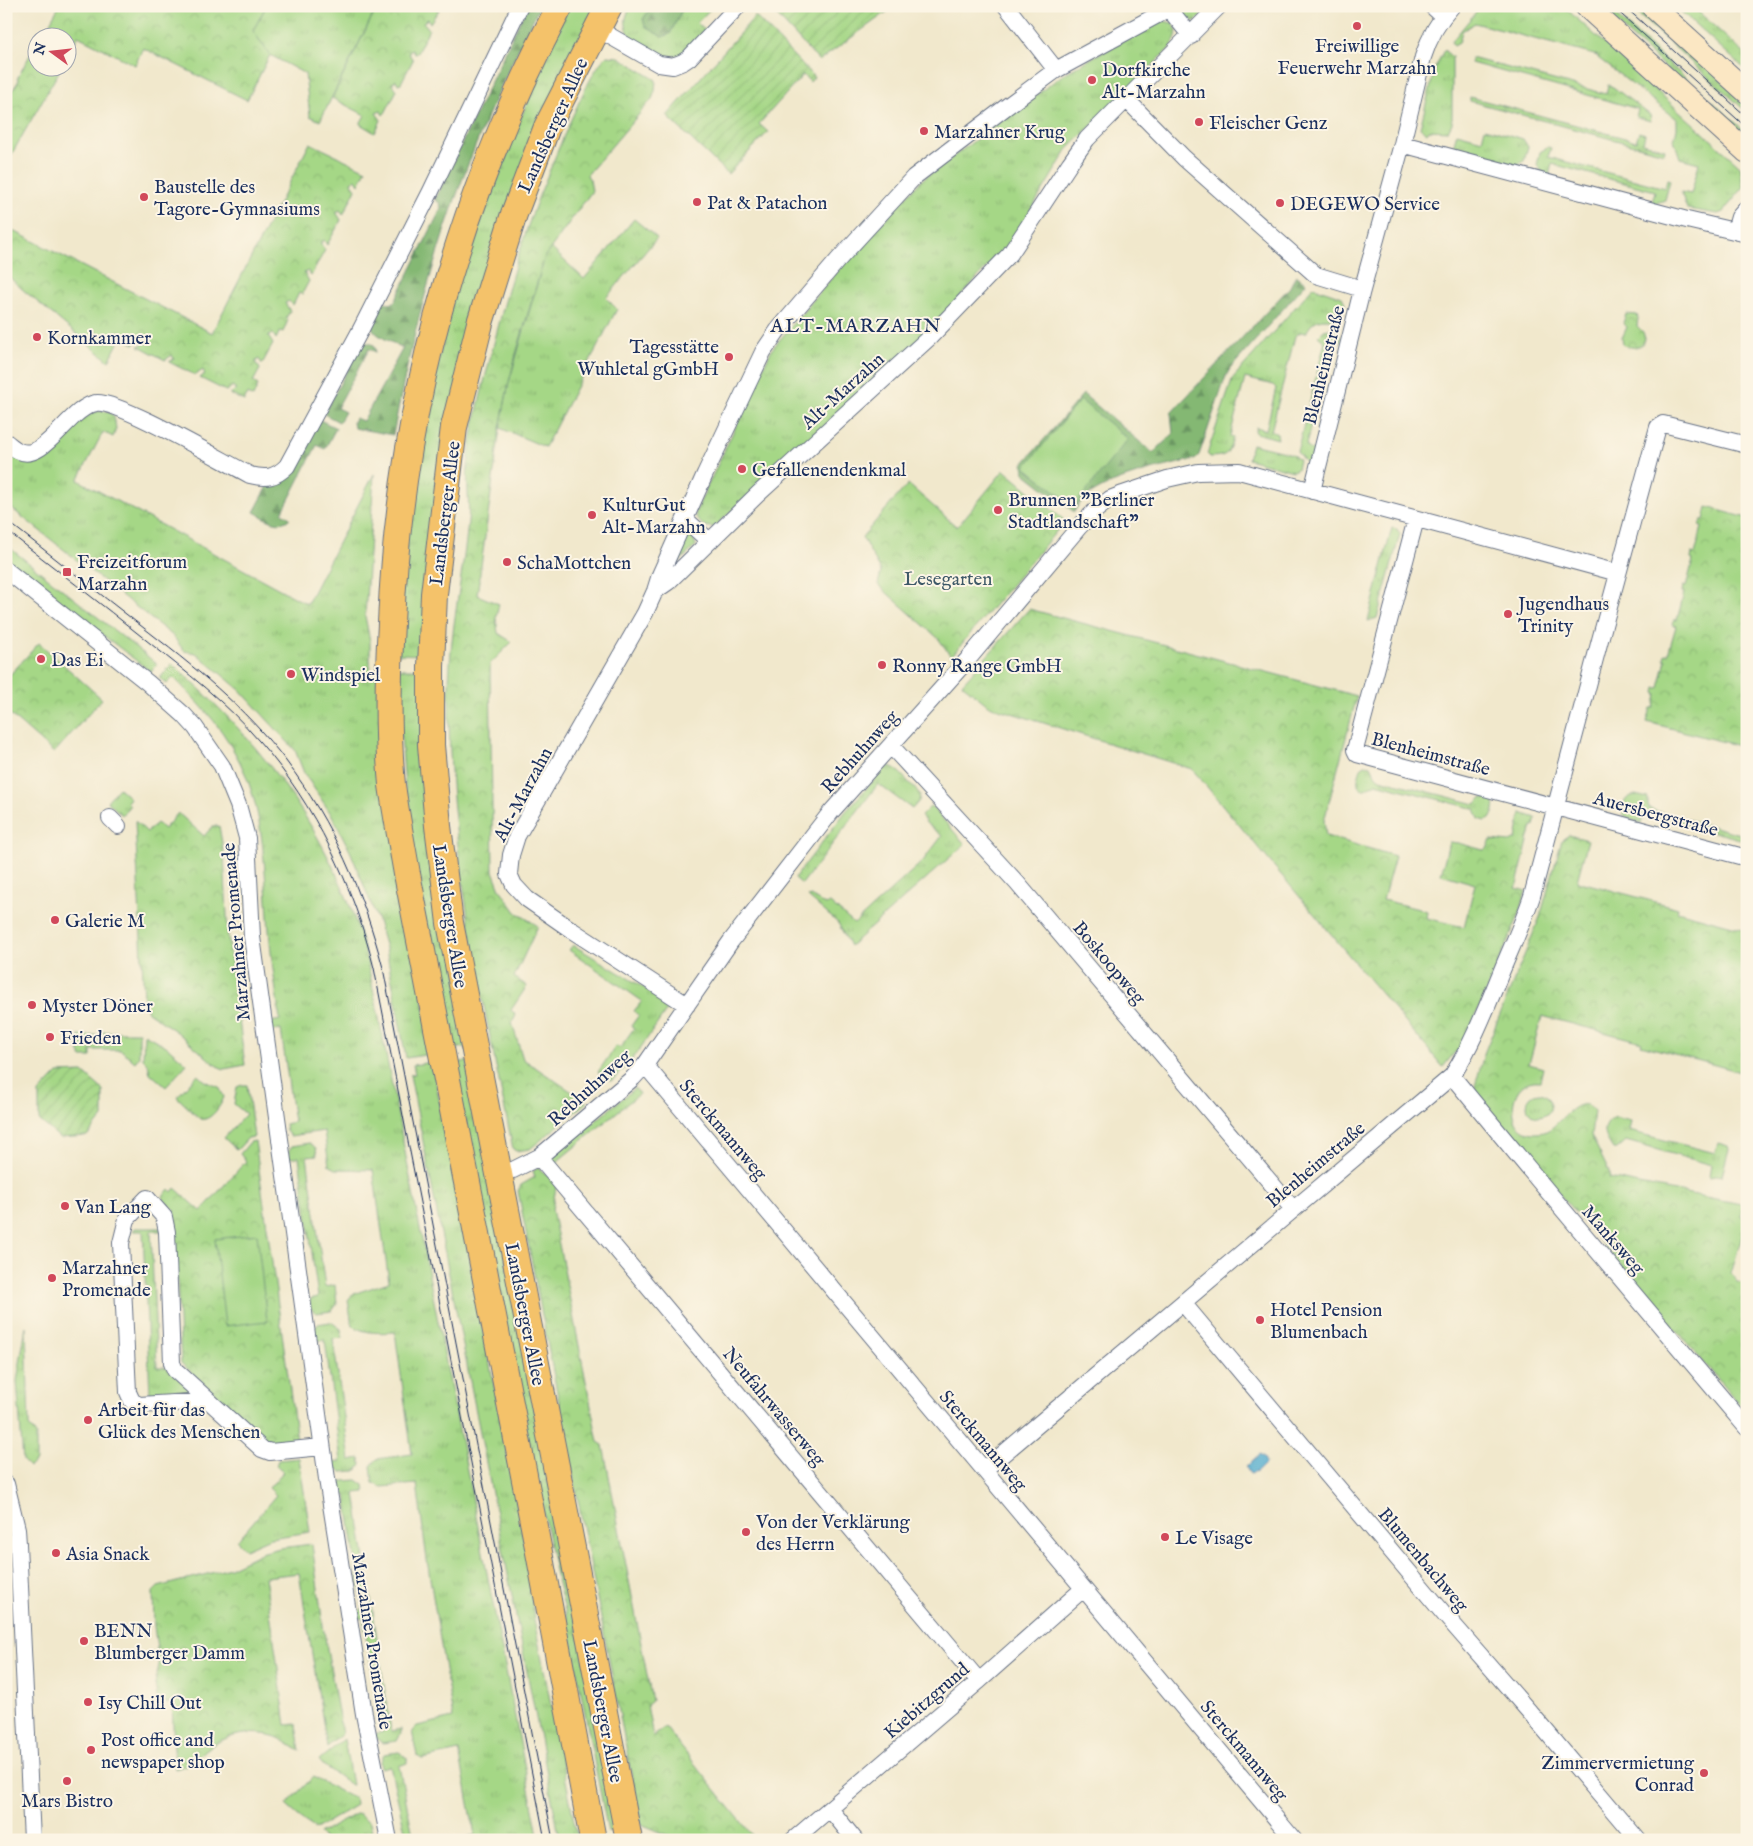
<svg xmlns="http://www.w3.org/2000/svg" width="1753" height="1846" viewBox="0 0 1753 1846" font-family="'IM FELL English',serif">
<defs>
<pattern id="grass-tufts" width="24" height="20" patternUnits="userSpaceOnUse" patternTransform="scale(1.25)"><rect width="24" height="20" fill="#a5d786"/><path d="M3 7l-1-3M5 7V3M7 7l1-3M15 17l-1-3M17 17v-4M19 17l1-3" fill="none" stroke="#8db976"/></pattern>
<pattern id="forest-firs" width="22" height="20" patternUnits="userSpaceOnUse" patternTransform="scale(1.25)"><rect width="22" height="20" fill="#84b873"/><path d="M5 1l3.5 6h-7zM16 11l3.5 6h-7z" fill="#6b9662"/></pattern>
<pattern id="park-crowns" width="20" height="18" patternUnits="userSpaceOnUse" patternTransform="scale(1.25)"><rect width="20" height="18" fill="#a5d786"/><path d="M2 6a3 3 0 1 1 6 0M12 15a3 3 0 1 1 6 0" fill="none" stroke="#8db976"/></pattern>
<pattern id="garden-furrows" width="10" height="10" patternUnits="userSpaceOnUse" patternTransform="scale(1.25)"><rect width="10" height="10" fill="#a5d786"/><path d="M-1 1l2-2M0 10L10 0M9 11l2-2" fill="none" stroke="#8db976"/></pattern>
</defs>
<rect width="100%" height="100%" fill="#fcf5e5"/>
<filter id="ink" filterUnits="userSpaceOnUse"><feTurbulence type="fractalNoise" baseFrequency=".02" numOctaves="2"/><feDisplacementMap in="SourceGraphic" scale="10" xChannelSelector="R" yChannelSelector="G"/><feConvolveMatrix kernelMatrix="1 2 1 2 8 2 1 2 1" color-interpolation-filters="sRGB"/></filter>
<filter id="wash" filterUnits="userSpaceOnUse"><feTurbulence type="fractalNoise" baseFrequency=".0096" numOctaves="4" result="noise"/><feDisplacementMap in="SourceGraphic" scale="20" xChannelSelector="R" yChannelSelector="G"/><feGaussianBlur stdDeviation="1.12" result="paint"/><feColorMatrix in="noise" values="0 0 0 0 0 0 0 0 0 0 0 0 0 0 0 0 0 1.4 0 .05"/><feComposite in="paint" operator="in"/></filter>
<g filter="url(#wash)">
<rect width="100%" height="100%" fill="#f1e8cc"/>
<path fill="url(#grass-tufts)" stroke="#608372" d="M266 6H361L374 13 320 121 310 116 305 74 270 55 252 31Z
M568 6H597L510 197 422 655 396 654 410 482 463 255Z
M631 6H713L697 23 705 30 681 55 664 57 630 38C625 23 623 21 631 6Z
M1184 6H1211L1196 21H1192L1184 15Z
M1481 6H1563L1740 166 1743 188 1723 212 1718 214 1687 209 1681 192 1691 194 1699 163 1680 158 1674 140 1677 129V119L1598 58V56L1475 23 1462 31 1459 43 1454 46 1451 42Z
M1597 6H1605L1747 133V141Z
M1629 6H1639L1747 103V112Z
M1675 6H1692L1747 56V71Z
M1164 21 1172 23 1177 30 1176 37 1172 46 1067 150 1014 238 930 329 714 527C704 528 697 522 695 513L772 349 846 261 922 180 1064 74 1155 22Z
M1444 50 1452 57V123L1448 131 1429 130 1427 133 1420 128 1435 68Z
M1471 58 1606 94 1608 85 1613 87 1650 115 1651 121 1636 117 1638 109 1471 63Z
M1470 97 1636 141 1639 132 1645 134 1643 143 1665 149 1664 153 1470 101Z
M1485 128 1523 139 1528 147 1524 161 1514 167 1452 150 1457 133 1482 140Z
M1548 147 1551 148 1548 157 1665 188 1667 179 1670 180 1665 200 1656 203 1652 202 1655 191 1552 164 1549 176 1543 174 1537 165 1540 152Z
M634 219 657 238 606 298 617 309 545 447 500 428 509 382 545 256 551 248 584 279Z
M1313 287 1342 297 1345 303 1342 316C1327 324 1317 311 1306 333L1301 332 1295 336 1271 431 1277 434 1278 439 1256 433 1255 430 1256 427 1266 430 1276 388 1273 385 1245 378 1230 436 1233 438C1227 455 1228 456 1210 457L1207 454 1233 378Z
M1329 329C1336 331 1342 333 1341 342L1331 343 1306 445 1309 449 1315 451 1309 466 1297 452 1325 342 1318 336 1324 330Z
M97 411 109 412 114 416 116 429 113 437 103 432 78 480 307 604 374 474 365 616 370 641V670L378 672 431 1054 406 1058 386 948 378 921 351 853 333 817 304 773 295 750 240 690 196 653 184 651 173 636 6 504V452L37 457 46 453 78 421Z
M1252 444 1292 454 1299 460 1297 469 1293 471 1248 459Z
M1392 528 1397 529 1400 534 1377 618 1368 621Z
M684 537H690L694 539 696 546 672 568Z
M6 545 157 664 151 672 16 568 6 562Z
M172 664C256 737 320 819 357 925 366 950 370 977 376 1003L539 1840H466V1837L475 1835 459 1751 422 1759 417 1756 412 1731 417 1726 453 1718 427 1560 417 1484 381 1487 373 1483 371 1466 377 1459 412 1454 395 1332C381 1333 363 1334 352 1325L348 1300 353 1294 389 1282 373 1170 335 1169 329 1165 324 1131 290 1136 286 1131 285 1124 294 1122 281 1030 272 1031 271 1022 280 1020C276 990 271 960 269 930 264 870 266 807 235 753 219 723 197 701 173 677L167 684 160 678Z
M396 669H422L465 1047 449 1050 409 838Z
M1365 765 1371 766 1376 776 1380 779 1475 804 1482 798H1492C1497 804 1494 813 1490 819L1486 821 1479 819 1475 809 1376 783 1363 790C1354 785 1359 775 1361 768Z
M890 766 896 769 920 794 919 801 912 809 878 784 802 884 795 878 846 811 884 769Z
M119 788 130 798 127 802 130 805 122 815 107 801Z
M1635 795 1648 798V806L1650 809 1747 836V841L1649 814 1643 817 1641 823 1629 819 1623 814C1621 804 1625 797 1635 795Z
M931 806 965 844 850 946 838 923 808 897 811 896 825 905 830 903 854 924 923 861 942 836 927 824 921 816Z
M573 945 671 1004 628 1066 611 1081 598 1072 616 1046 620 1048 634 1028 631 1026 639 1015 634 1011 642 1001 569 950Z
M101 1032H139V1057L135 1062 121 1050H91V1057H81L77 1045 80 1044 79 1036 100 1035Z
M144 1034 166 1046 187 1064 166 1087 150 1073 148 1064 143 1059Z
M467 1061 617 1830 608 1832 565 1610 556 1575 452 1064Z
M432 1062 528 1563 534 1620 577 1836 560 1840 410 1075 415 1074 413 1065Z
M197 1075 207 1082 219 1087 224 1097C221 1106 210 1122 200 1119L177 1097Z
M242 1085H247L254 1137 248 1138 237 1150 224 1138 246 1114 234 1104 237 1087Z
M635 1088 639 1094 554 1164 553 1156Z
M1527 1105a12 12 0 1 1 24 0a12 12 0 1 1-24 0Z
M1615 1117 1631 1121 1629 1131 1715 1153 1718 1143 1728 1146 1729 1149 1722 1175 1709 1177 1711 1165 1626 1141 1617 1149H1613C1605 1137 1599 1127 1615 1117Z
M310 1143 316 1148 317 1155 307 1156 325 1287 335 1285 337 1304 332 1311 316 1313 310 1308V1299L318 1297 299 1157 289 1158V1150L292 1146Z
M135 1228H160L161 1231H151L157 1367H167L190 1390V1395L141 1397 140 1396 150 1395 143 1231H133Z
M331 1322 341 1329 342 1338 333 1339 350 1460 360 1458 361 1465 356 1471 342 1472 332 1467 331 1462 341 1461 325 1340 315 1341 313 1329 317 1324Z
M26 1326 29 1426 36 1435V1461L29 1467 23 1461 17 1381Z
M299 1458 310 1532 270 1538 245 1549 237 1541 276 1495 269 1488 283 1472 276 1466 278 1460Z
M357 1480 364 1485 365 1492 355 1493 391 1731 401 1729V1733L397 1741 382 1743 376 1738 374 1734 383 1732 363 1618 354 1619 353 1611 363 1610 346 1495 336 1496 334 1487 343 1481Z
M344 1739 352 1785H351L323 1765 319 1760Z
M399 1752 407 1758V1763L399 1766 414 1840H407L390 1766 381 1768 380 1762 384 1754Z
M313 1777 355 1799 356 1805 316 1829 304 1821 286 1805Z
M358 1813 370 1823 374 1840H325L319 1834Z"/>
<path fill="url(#forest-firs)" stroke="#507468" d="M527 6H540C503 78 470 152 445 229 423 296 406 365 393 435L354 428 353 422 355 418 363 421 403 348C395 343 370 335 372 324 374 316 379 308 382 301L391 304 395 301 441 209 440 203 435 200Z
M652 6H684L670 34 662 37 645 26 643 19Z
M1296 275 1306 283 1230 369 1226 376 1199 455 1195 459C1162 468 1090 480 1074 512L1024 473 1023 464 1083 394 1153 453 1173 434 1171 413 1290 287Z
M365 343H369L374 345 376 352 369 349 337 408 345 412 339 422 324 414 360 346Z
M320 420 336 428 325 449 317 445 282 513 290 518C279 529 266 518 254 512L268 486 283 480Z"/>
<path fill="url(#park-crowns)" stroke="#608372" d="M59 6H266L253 31 270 55 247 100 143 48 135 65 78 36 68 55V38L44 37 48 31 46 30Z
M374 6H437L436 9 439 10 430 23 428 19 423 22 429 29 417 53 414 54 412 49 408 52 413 60 401 83 398 84 396 80 392 83 397 90 385 113 383 115 381 111 376 113 381 120 375 133 360 124 365 115 332 98 374 13 371 11Z
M37 49 38 68H61L6 164V101L19 80 17 79 31 53 34 55Z
M607 56 619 57 656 80 655 91 652 99 587 175 590 180 592 191 545 256 517 351 509 382 500 428 477 595 499 604 496 618 498 633 512 642 490 664 493 871 500 889 516 912 538 926 514 977 527 986 511 1010 516 1015 512 1023 523 1059 587 1102 530 1149 516 1151 513 1149C482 996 446 842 449 685 450 630 463 576 468 522 470 503 466 484 468 466 471 428 482 391 491 355 507 292 523 231 549 172 559 148 590 69 607 56Z
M310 143 366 170 359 184 356 179 351 182 356 189 343 215 340 210 336 212 341 220 327 245 324 240 320 243 325 250 311 276 308 271 304 273 309 281 302 294 299 293 293 305 289 301 285 303 290 311 286 318 288 320 283 332 280 331 276 339 273 334 268 336 273 344 262 364 259 359 255 362 260 369 253 382 258 385 253 397 247 394 244 401 230 394 236 390 233 386 226 391 200 378 205 374 203 370 195 375 169 362 174 359 172 355 165 360 139 346 144 343 142 338 134 344 121 337 109 361 22 289 6 274V227L212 333Z
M1626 314 1637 315 1638 319 1637 326 1643 332 1645 339C1640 349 1633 349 1623 344L1622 338 1627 327 1623 323Z
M1004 470 1065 521 954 653 953 659 938 638 878 585 881 571 862 537 908 484 957 527Z
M1707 507 1747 518V748L1647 722 1651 708H1654L1657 694 1655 693 1656 688H1659L1666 660 1664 659 1665 654H1668L1676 626 1673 625 1674 620H1677L1684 593 1682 592 1683 586 1686 587 1693 560 1691 559 1692 553 1695 554 1702 527 1699 526 1701 520H1704Z
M1029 609 1357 696 1324 821 1326 836 1395 856 1383 900 1427 911 1426 918 1464 927 1475 884 1441 874 1449 842 1458 843 1483 850 1487 849 1491 840 1510 842 1516 839 1521 813 1536 818 1534 826H1532L1516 888 1526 891 1520 913 1460 1052H1455L1443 1067 1192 769 989 706 962 684Z
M39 643 102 699 54 753 6 711V679Z
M178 813 204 836 213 826H219L224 854 228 937 245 1065 224 1069 217 1066 177 1032 148 1012 144 999 135 821 147 832 157 823 164 829Z
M1569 835 1588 840 1577 881 1678 908 1677 911 1747 930V1051L1741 1072 1641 1045 1642 1042 1542 1016 1529 1064 1543 1068 1540 1081C1509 1077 1505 1126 1528 1132 1535 1134 1544 1133 1550 1129 1560 1123 1580 1091 1594 1111L1591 1135 1610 1174 1609 1178 1741 1204 1745 1202 1741 1216 1747 1219 1731 1274 1737 1282 1747 1284V1413L1473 1093 1485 1051 1540 917 1562 840Z
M255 1141 297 1440 276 1442 266 1440 181 1363 174 1210 162 1198 169 1189 172 1192 175 1188 201 1211 246 1161 240 1154 250 1142Z
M538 1168 557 1182 552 1209 598 1442 603 1445 652 1701 647 1705 653 1737 665 1727 756 1840H680L641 1824 518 1191 521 1185 535 1177 533 1171Z
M312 1544 323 1626 342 1734 327 1747 299 1573 265 1577 286 1725 296 1724 300 1751C292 1747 282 1738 273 1736 250 1730 225 1735 207 1749 196 1758 189 1766 175 1769L172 1703H158L155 1684 159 1665 154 1626 153 1592 158 1587 230 1568 261 1553 280 1548Z"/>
<path fill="url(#garden-furrows)" stroke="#608372" d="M768 6H895L819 61Z
M755 16 814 77 810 82 803 75 759 124 768 132 728 174 667 116Z
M83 1072 103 1090V1117L87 1136 60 1138 39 1120V1093L58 1073Z"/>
<path fill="#a5d786" stroke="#608372" d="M1080 400 1128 439 1074 506 1025 467Z
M257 1234 267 1321 225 1326 215 1239Z"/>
<path fill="#4faacd" stroke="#356c96" d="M1260 1455 1264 1458 1266 1463 1257 1472 1250 1474 1246 1467Z"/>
</g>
<g filter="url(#ink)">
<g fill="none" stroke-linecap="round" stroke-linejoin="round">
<defs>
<path id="street" d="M1006 6 1056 70
M1432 6 1443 16
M1169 9 1191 36
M596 28 659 64 673 66 683 62 689 58 738 6
M1127 100 1184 158 1316 275 1362 289
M1402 144 1687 220 1747 234
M1735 231 1739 217 1747 208
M6 442C10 445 14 449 19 451 44 463 70 407 96 403 117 399 224 462 250 475 266 479 275 478 287 466L360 331 431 191 520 6
M1312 491 1361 294 1402 144 1423 57C1429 38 1439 20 1452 6
M685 519 709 541
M1416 519 1355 750 1357 754 1747 858
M6 570 148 683 184 715 195 727 222 766 238 805 247 838 252 937 327 1479 364 1714 389 1840
M655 591 668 582 758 494 931 336 1010 254 1070 163 1087 139 1219 6
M891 746 1017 883 1293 1209
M110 818 118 826
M687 1005 573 931 527 899 514 885 509 874 511 855 517 836 645 613 655 591 660 575 705 474 763 352 778 330 838 260 914 177 1006 107 1056 70 1174 6
M645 1065 1294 1840
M1452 1076C1549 1194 1648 1311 1747 1428
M539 1157 979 1681
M498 1173 513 1170 539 1157 633 1078 645 1065 731 941 831 812 969 658 1079 527 1096 510 1110 499 1123 494 1167 479 1198 472 1239 471 1618 573
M1183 1303 1445 1615 1534 1717 1638 1840
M208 1401 139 1405 132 1401 128 1392 121 1243 127 1219 147 1198 164 1217 167 1232 172 1363 175 1370 262 1449 270 1452 322 1447
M984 1470 1452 1076C1472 1045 1486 1009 1500 975 1511 948 1523 923 1532 896L1600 640 1658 427 1663 424 1747 445
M6 1484 17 1529 18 1544 32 1840
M830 1809 855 1840
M793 1840 979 1681 1083 1589"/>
<path id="secondary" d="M1586 6 1747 152
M1652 6 1747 92"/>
<path id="primary" d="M560 6C458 199 400 404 391 623 388 676 387 731 392 785 396 815 402 844 407 874L538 1547 593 1840
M609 6 547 127 514 214 480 323 454 427 434 594 431 667V745L438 826 450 923 629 1840"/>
</defs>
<use href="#street" stroke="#667084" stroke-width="18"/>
<use href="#secondary" stroke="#667084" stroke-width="24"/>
<use href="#primary" stroke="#667084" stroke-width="28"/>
<use href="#street" stroke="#fff" stroke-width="16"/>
<use href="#secondary" stroke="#fbe7c3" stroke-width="22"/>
<use href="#primary" stroke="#f4c26a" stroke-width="26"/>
<path stroke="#1b2f5e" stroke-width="1" d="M1612 6 1747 128
M1624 6 1747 117
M6 520C51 555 95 590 140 625 193 666 245 707 286 761 333 823 363 892 383 968L553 1840
M6 530C53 567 100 603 146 640 186 672 226 702 259 741 316 806 353 885 374 968L545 1840"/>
</g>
</g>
<g fill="#d1495b" stroke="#fcf5e5" stroke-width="2">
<circle cx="1357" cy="26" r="5"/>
<circle cx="1092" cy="80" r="5"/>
<circle cx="1199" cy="122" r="5"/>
<circle cx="924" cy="131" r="5"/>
<circle cx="144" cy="197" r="5"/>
<circle cx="697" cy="202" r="5"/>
<circle cx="1280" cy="203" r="5"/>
<circle cx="37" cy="337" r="5"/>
<circle cx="729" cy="357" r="5"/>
<circle cx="742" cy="469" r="5"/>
<circle cx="998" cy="510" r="5"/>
<circle cx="592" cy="515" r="5"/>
<circle cx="507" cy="562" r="5"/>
<rect x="62" y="567" width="10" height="10" rx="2.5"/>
<circle cx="1508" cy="614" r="5"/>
<circle cx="41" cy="659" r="5"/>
<circle cx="882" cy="665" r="5"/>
<circle cx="291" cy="674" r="5"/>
<circle cx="55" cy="920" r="5"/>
<circle cx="32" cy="1005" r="5"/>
<circle cx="50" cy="1037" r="5"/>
<circle cx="65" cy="1206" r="5"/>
<circle cx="52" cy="1278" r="5"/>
<circle cx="1260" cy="1320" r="5"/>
<circle cx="88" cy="1420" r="5"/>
<circle cx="746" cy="1532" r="5"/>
<circle cx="1165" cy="1537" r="5"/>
<circle cx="56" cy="1553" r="5"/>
<circle cx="84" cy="1641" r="5"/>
<circle cx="88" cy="1702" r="5"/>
<circle cx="91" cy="1750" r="5"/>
<circle cx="1704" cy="1773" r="5"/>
<circle cx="67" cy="1781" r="5"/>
</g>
<g text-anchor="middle" stroke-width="4" stroke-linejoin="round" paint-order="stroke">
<g font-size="19" fill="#1b2f5e" stroke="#fcf5e5" text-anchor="start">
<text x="1357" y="52" text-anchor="middle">Freiwillige<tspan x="1357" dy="22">Feuerwehr Marzahn</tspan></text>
<text x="1102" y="76">Dorfkirche<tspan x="1102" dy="22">Alt-Marzahn</tspan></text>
<text x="1209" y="129">Fleischer Genz</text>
<text x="934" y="138">Marzahner Krug</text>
<text x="154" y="193">Baustelle des<tspan x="154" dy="22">Tagore-Gymnasiums</tspan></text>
<text x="707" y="209">Pat &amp; Patachon</text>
<text x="1290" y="210">DEGEWO Service</text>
<text x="47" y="344">Kornkammer</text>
<text x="719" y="353" text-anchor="end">Tagesstätte<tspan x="719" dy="22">Wuhletal gGmbH</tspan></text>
<text x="752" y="476">Gefallenendenkmal</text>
<text x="1008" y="506">Brunnen "Berliner<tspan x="1008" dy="22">Stadtlandschaft"</tspan></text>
<text x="602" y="511">KulturGut<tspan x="602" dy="22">Alt-Marzahn</tspan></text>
<text x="77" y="568">Freizeitforum<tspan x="77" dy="22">Marzahn</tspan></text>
<text x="517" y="569">SchaMottchen</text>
<text x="1518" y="610">Jugendhaus<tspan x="1518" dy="22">Trinity</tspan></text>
<text x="51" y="666">Das Ei</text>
<text x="892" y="672">Ronny Range GmbH</text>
<text x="301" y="681">Windspiel</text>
<text x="65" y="927">Galerie M</text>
<text x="42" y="1012">Myster Döner</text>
<text x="60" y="1044">Frieden</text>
<text x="75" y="1213">Van Lang</text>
<text x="62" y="1274">Marzahner<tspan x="62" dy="22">Promenade</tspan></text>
<text x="1270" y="1316">Hotel Pension<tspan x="1270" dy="22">Blumenbach</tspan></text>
<text x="98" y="1416">Arbeit für das<tspan x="98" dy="22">Glück des Menschen</tspan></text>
<text x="756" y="1528">Von der Verklärung<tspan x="756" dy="22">des Herrn</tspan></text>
<text x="1175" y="1544">Le Visage</text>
<text x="66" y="1560">Asia Snack</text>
<text x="94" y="1637">BENN<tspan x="94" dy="22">Blumberger Damm</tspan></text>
<text x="98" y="1709">Isy Chill Out</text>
<text x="101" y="1746">Post office and<tspan x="101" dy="22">newspaper shop</tspan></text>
<text x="1694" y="1769" text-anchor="end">Zimmervermietung<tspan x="1694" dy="22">Conrad</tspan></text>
<text x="67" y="1807" text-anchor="middle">Mars Bistro</text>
</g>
<g font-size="19" fill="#1b2f5e" stroke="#fcf5e5">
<text transform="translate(552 125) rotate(-66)" y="7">Landsberger Allee</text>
<text transform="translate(1323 365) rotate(-76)" y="7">Blenheimstraße</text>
<text transform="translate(842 390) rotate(-42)" y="7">Alt-Marzahn</text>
<text transform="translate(444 513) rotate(-83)" y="7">Landsberger Allee</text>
<text transform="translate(859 751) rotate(-48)" y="7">Rebhuhnweg</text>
<text transform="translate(1431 753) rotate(15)" y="7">Blenheimstraße</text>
<text transform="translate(522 794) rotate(-62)" y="7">Alt-Marzahn</text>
<text transform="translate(1656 813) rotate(15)" y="7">Auersbergstraße</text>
<text transform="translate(451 916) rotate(81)" y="7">Landsberger Allee</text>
<text transform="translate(235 932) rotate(-95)" y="7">Marzahner Promenade</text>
<text transform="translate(1110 962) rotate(50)" y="7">Boskoopweg</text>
<text transform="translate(589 1087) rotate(-42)" y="7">Rebhuhnweg</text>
<text transform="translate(724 1129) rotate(50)" y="7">Sterckmannweg</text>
<text transform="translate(1315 1164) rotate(-40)" y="7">Blenheimstraße</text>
<text transform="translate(1614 1239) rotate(49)" y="7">Manksweg</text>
<text transform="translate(526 1314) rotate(79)" y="7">Landsberger Allee</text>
<text transform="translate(775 1406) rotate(50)" y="7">Neufahrwasserweg</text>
<text transform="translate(984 1440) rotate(50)" y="7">Sterckmannweg</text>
<text transform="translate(1424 1559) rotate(50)" y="7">Blumenbachweg</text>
<text transform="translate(373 1641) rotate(81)" y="7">Marzahner Promenade</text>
<text transform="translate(926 1700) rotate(-41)" y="7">Kiebitzgrund</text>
<text transform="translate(604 1711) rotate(79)" y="7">Landsberger Allee</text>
<text transform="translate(1245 1750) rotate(50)" y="7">Sterckmannweg</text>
</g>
<g font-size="19" fill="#3e5968" stroke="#fcf5e5">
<text x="948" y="585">Lesegarten</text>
</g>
<g font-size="20" letter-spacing="1" fill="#1b2f5e" stroke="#fcf5e5">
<text x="856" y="332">ALT-MARZAHN</text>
</g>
</g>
<rect width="1753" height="1846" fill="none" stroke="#fcf5e5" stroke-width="25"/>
<g transform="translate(52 52) rotate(285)"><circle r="24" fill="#fcf5e5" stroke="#a2a6af"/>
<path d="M0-4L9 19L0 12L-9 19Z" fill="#d1495b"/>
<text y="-8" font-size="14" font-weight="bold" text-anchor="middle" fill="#1b2f5e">N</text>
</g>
</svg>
